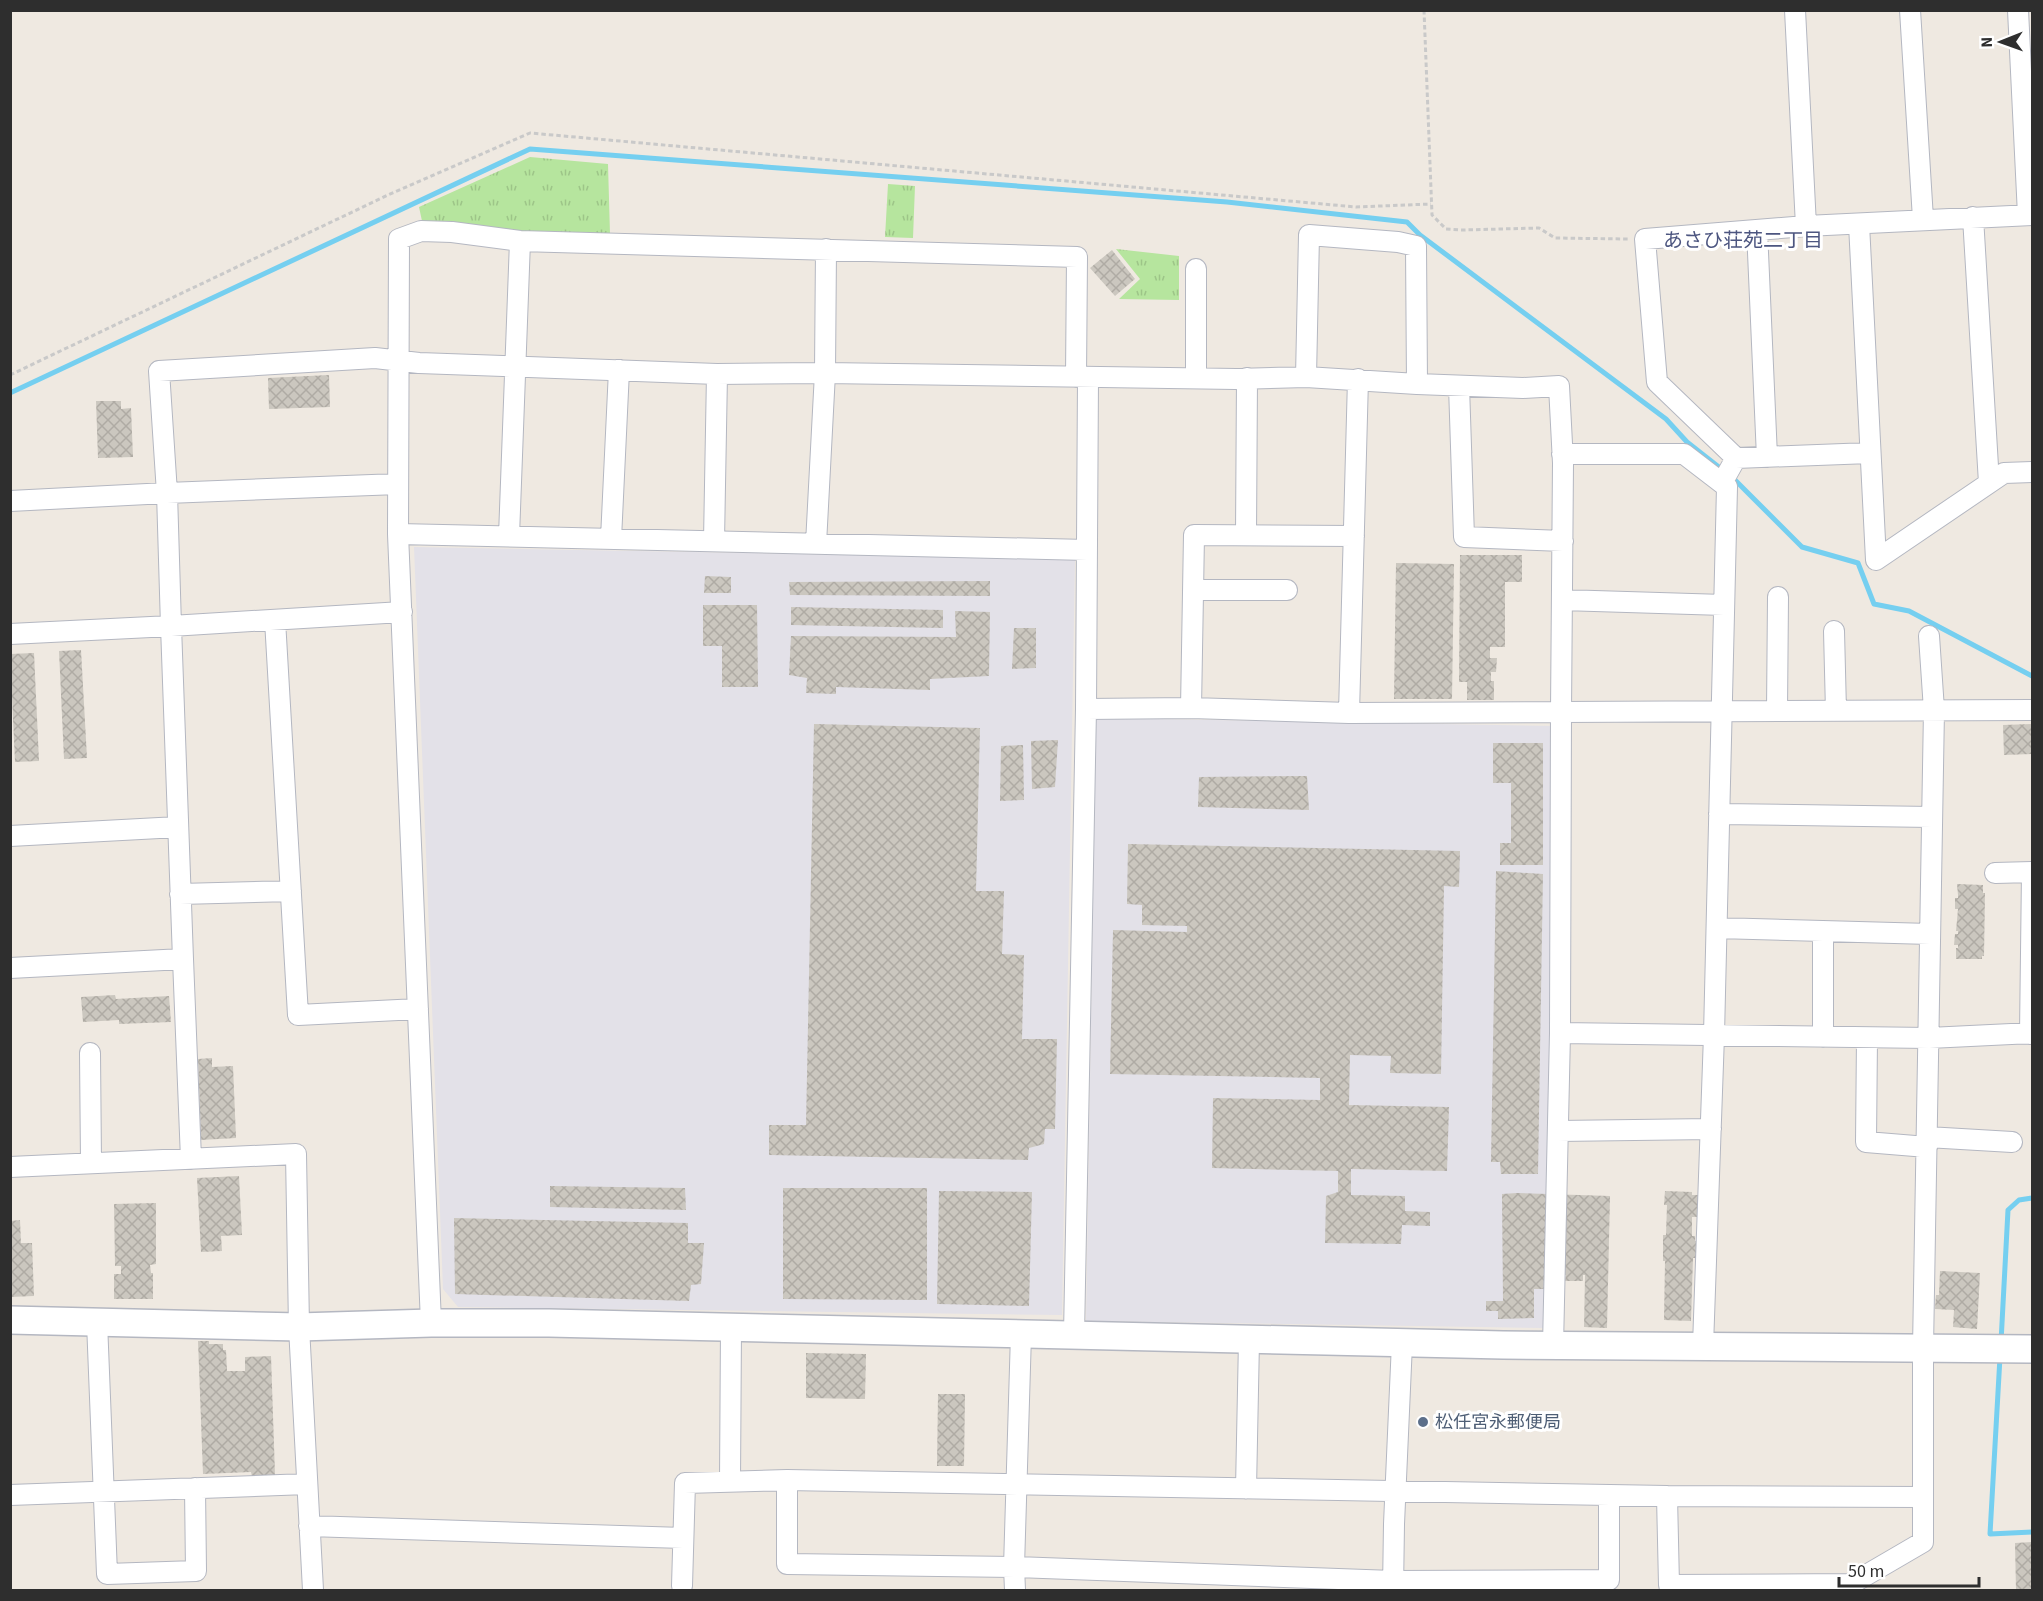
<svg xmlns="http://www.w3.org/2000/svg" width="2043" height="1601" viewBox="0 0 2043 1601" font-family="'Source Sans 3','Noto Sans JP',sans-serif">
<defs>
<pattern id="park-tufts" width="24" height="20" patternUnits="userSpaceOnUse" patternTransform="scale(1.5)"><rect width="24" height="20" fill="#b6e59e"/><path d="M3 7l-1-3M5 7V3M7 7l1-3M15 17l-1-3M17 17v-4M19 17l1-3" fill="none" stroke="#9dc588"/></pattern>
<pattern id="building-cross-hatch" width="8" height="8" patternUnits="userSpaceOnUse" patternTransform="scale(1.5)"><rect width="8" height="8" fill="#cbc7bf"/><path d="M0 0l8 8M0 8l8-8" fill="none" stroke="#afaba4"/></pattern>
</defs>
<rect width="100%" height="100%" fill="#efe9e1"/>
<path fill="#e3e1e8" d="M414 547 1075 559 1062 1315 458 1307 443 1289Z
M1096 718 1555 726 1545 1328 1086 1321Z"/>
<path fill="url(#park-tufts)" d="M530 157 608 164 610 234 509 231 452 222 422 221 419 207Z
M888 184 915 186 913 238 885 237Z
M1116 249 1179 256V300L1119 299 1140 279Z"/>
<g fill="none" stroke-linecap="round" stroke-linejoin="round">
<path stroke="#75cff0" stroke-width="5" d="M10 393 530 149 1227 202 1407 222 1420 235 1666 419 1687 442 1734 479 1802 547 1858 563 1874 604 1909 611 2032 676
M2001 1342 2008 1210 2019 1200 2032 1198
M2000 1357 1990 1534 2032 1532"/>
</g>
<path fill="url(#building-cross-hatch)" d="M1112 250 1135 279 1115 296 1090 268Z
M329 375 330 407 269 409 268 378Z
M96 401H121V409L131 408 133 457 98 458Z
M1460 555H1522V582H1505V647H1490V658H1497L1496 672H1491V681H1494V700H1467V682H1459Z
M1396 563 1454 564 1452 699H1394Z
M705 576 731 577V593H704Z
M990 581V596L790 595 789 582Z
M703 605H757L758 687H722V646H703Z
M791 607 943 610V628L791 625Z
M955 611 990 612 989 676 930 679V690L836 687V694L806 693 807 678 789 675 791 636 956 637Z
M1014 628H1036V668L1012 669Z
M81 650 87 758 64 759 59 651Z
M34 653 39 761 15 762 10 654Z
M814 724 980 728 976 891H1004L1002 954 1024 955 1022 1039H1057L1055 1129H1045L1044 1144 1029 1148 1028 1160 769 1155V1125H806Z
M2032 724V754L2004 755 2003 725Z
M1058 740 1055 787 1032 789 1031 741Z
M1493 743H1543V865H1500V843H1511V783H1493Z
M1023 745 1024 800 1000 801 1001 746Z
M1307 776 1309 810 1198 807 1199 777Z
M1128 844 1460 851 1459 887 1444 886 1441 1074 1390 1073 1391 1056 1350 1055 1349 1105 1449 1107 1447 1171 1351 1169V1195L1405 1196V1211L1430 1212V1226L1402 1225 1401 1244 1325 1243 1326 1196 1338 1192V1171L1212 1168 1213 1098 1320 1100V1078L1110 1074 1113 930 1187 932V926L1142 925V905L1127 904Z
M1496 871 1543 874 1538 1174H1501L1500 1162H1491Z
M1957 884 1983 885V893H1985L1984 956H1982V959H1956V948H1958V945H1954L1955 934H1958V931H1956L1958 909H1955V898H1958V895Z
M115 995 116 999 169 996 171 1022 119 1024V1020L83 1022 81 997Z
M212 1058V1067L233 1066 236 1138 201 1140 198 1059Z
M239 1176 242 1235 221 1236 222 1251 201 1252 197 1178Z
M550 1186 685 1188 686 1210 550 1207Z
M783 1188H927V1300L783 1299Z
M939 1191 1032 1192 1029 1306 937 1304Z
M1665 1191 1692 1192V1195H1700L1699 1217H1692V1236H1695V1241H1698V1258H1693L1691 1321 1664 1320 1665 1261H1663V1235H1666L1667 1205H1664Z
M1517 1193 1610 1196 1607 1328 1584 1327 1585 1275H1583V1281H1565L1566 1275H1544V1289H1534V1318L1498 1319V1311H1486V1301H1503L1502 1194Z
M156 1203V1264L150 1265 151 1273H153V1299H114V1274H121V1266H115L114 1204Z
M454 1218 688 1223V1243H704L701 1284 691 1285 689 1301 455 1294Z
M20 1220 21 1243H32L34 1296 10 1297V1221Z
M1940 1271 1980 1273 1977 1329 1953 1327 1954 1310 1935 1309 1936 1295H1939Z
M198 1341H209V1344H223V1350H226L227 1371H245V1357L271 1356 275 1475 252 1476 251 1472 203 1474Z
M806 1353 866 1354 865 1399 806 1398Z
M938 1394H965L964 1466H937Z
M2032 1542V1590H2016L2015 1543Z"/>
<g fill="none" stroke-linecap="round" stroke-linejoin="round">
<defs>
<path id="street" d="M1795 10 1806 226 2032 215
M1910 10 1923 219
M2018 10 2028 215
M1973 217 1989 483
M1859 224 1876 560 2004 473 2032 472
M1757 230 1767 457
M1196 269V377
M1306 377 1417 384
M1088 378 1086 709 1191 708 1349 713 1561 712 1560 1033 1929 1038 2032 1033
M1459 386 1464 537 1563 541
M1562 454H1684L1727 487 1714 1035 1703 1346
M1736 458 1870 453
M1722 483 1736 458 1657 382 1645 239 1806 226
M398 484 167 493 171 626 402 612
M10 501 167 493 159 371 375 358 419 363 717 374 825 373 1236 379 1306 377 1309 235 1398 242 1416 246 1417 384 1523 388 1559 386 1563 463 1561 712 2032 710
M398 534 1087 550
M1246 535 1247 378
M509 536 520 241
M611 539 619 370
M714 541 717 374
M816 544 825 373 826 249
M1193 590H1287
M1562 600 1724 605
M275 620 298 1015 418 1009
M1834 631 1836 711
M10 634 171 626 183 959 10 968
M1191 708 1194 535 1354 536
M1777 711 1778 597
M1349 713 1358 379
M1719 814 1932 817
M10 836 178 827
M1995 873 2032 872
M180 894 291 891
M1717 928 1930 934
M183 959 191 1159
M2030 1034 2032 872
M1823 1037V931
M1867 1038 1866 1142 1927 1147
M90 1053 91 1163
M1558 1131 1711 1129
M1927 1137 2012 1142
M10 1167 296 1154 299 1327 313 1590
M97 1322 107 1574 196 1571 195 1488
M431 1323 398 534 399 239 421 231 452 232 520 241 1077 257 1076 377
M1074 1335 1086 709
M1553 1346 1560 1033
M730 1481 731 1327
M1246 1489 1249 1340
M10 1495 307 1484
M1609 1495V1580L1393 1581 1014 1567 787 1564V1480C1080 1486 1374 1490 1667 1496
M1923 1497 1667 1496 1669 1585 1851 1584 1923 1542V1348L1934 710 1929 636
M309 1526 683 1538
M682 1586 685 1483 787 1480
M1015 1590 1014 1567 1021 1334
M1393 1590 1394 1524 1402 1343"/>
<path id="secondary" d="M10 1320 299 1327 431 1323H549L1503 1345 2032 1349"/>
</defs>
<use href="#street" stroke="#b4b7c1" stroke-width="22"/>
<use href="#secondary" stroke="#b4b7c1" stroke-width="30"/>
<path stroke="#c9c9c9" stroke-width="3" stroke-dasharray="4.5 3" stroke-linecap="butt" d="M1424 10 1432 215 1446 229 1462 230 1539 228 1555 238 1628 239
M10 375 388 195 530 133 1356 207 1431 204"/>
<use href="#street" stroke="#fff" stroke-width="20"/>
<use href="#secondary" stroke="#fff" stroke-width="27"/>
</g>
<circle fill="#5c6f8a" stroke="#fff" stroke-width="2" cx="1423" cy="1422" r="6"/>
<g text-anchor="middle" stroke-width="6" stroke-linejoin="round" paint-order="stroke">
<g font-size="18" fill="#4e5e75" stroke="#fff" text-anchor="start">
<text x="1435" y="1428">松任宮永郵便局</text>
</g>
<g font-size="20" fill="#4d5680" stroke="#fff">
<text x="1743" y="247">あさひ荘苑二丁目</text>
</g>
</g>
<rect width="2043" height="1601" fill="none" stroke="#2e2e2e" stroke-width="24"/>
<g transform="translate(2001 42) rotate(269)" stroke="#ffffff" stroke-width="4.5" paint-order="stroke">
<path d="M0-4.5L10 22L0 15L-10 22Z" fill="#2e2e2e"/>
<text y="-9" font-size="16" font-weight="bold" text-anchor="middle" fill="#2e2e2e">N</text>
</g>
<path d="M1839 1577v9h140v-9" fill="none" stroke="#2e2e2e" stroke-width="3"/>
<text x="1848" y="1577" font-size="18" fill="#2e2e2e" stroke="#ffffff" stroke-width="4.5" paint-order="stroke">50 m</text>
</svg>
